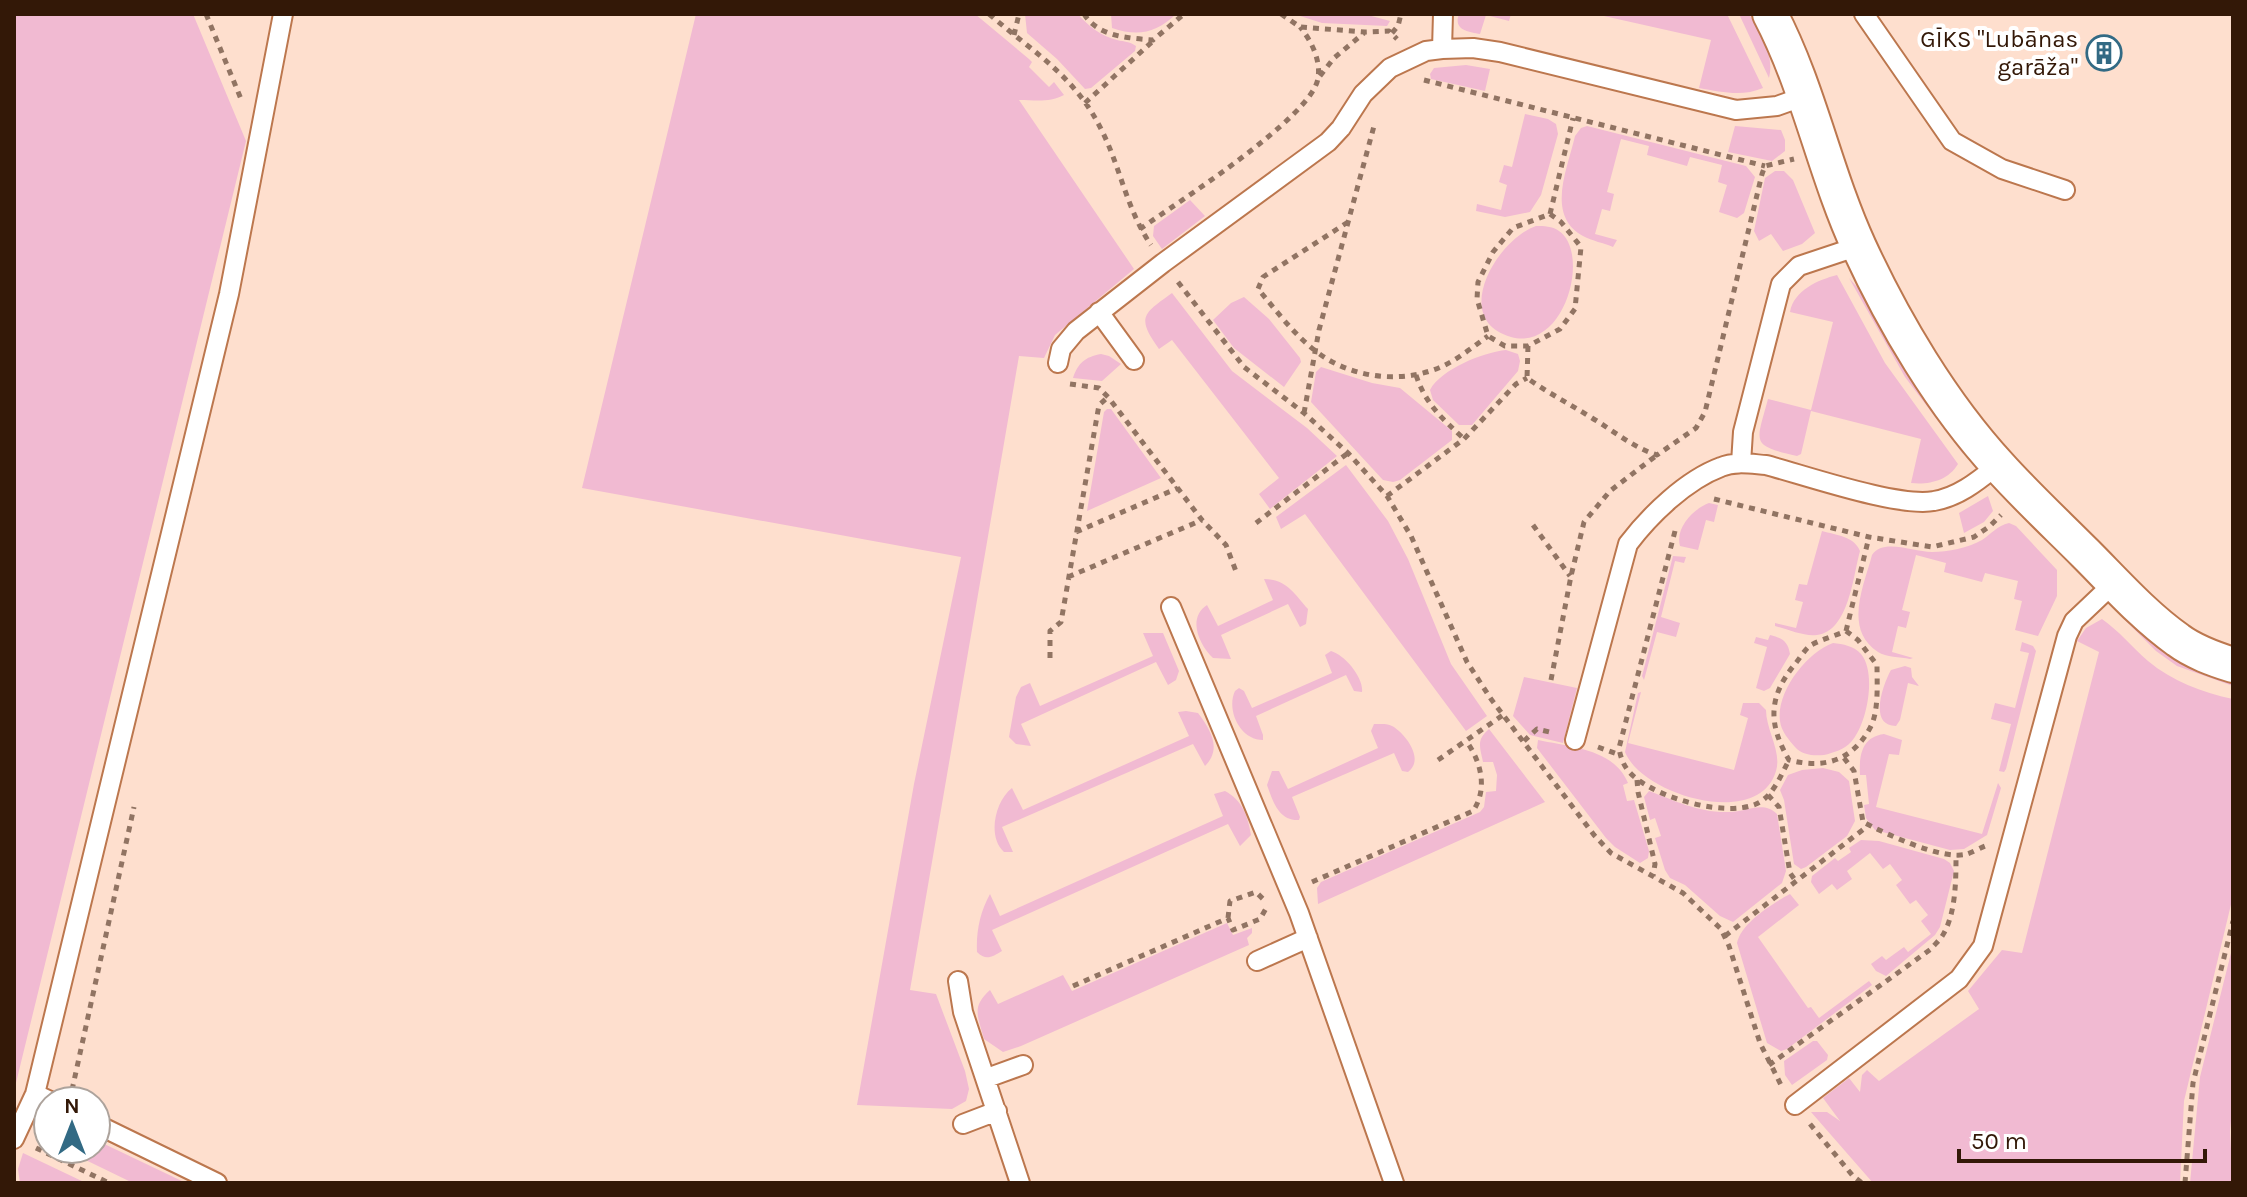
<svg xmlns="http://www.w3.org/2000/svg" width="2247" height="1197" viewBox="0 0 2247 1197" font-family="Karla,sans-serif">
<rect width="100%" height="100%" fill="#fedfce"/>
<path fill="#f1bad2" d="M14 14H193L246 141 14 1091Z
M696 14H975L1029 59 1032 62 1029 67 1049 87 1054 82 1064 95C1049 103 1035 100 1019 100L1134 269 1055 335 1044 358 1019 356 910 990 936 994 965 1071 969 1089 966 1101 952 1109 857 1105 914 784 961 557 582 488Z
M1025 14H1078C1088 26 1101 36 1117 40 1125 42 1129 41 1136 46L1135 51 1091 88 1085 89 1057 59 1027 33Z
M1111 14H1176C1156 33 1138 37 1112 28Z
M1294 14H1364L1390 21 1387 26 1322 23Z
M1459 14H1511L1509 21 1486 15 1480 34C1468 32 1453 30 1459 14Z
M1595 14H1727L1763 88C1742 97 1722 92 1699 88L1711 40Z
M1739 14H1749C1760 34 1775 55 1769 78Z
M1466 65 1490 69 1485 91 1431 79 1430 74 1434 68Z
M1525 114 1548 119 1556 124 1558 134 1541 195 1530 212 1505 217 1476 211 1477 204 1501 210 1507 185 1499 182 1504 165 1512 167Z
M1587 126 1746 166 1755 177 1744 213 1737 218 1719 212 1727 185 1718 182 1722 165 1690 157 1687 166 1647 155 1649 146 1621 139 1607 192 1614 194 1610 211 1602 209 1595 234 1617 240 1613 247C1604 243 1592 241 1583 236 1545 215 1568 168 1575 136L1581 128Z
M1735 126 1781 130 1785 140V151L1772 161 1728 152Z
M1775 171H1784L1793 180 1815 233 1802 244 1783 251 1771 234 1759 241 1754 231 1765 178Z
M1190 200 1205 216 1162 249 1153 236 1154 226Z
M1536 226C1544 226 1552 226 1559 231 1591 253 1565 352 1511 337 1450 320 1496 240 1536 226Z
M1837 275 1885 363 1958 464C1948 481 1928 485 1911 483L1921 439 1811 411 1801 454 1797 456C1750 445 1756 444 1768 399L1811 410 1833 322 1790 312C1794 290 1818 280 1837 275Z
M1849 278 1864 295 1961 446 1963 454 1905 377Z
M1172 293 1232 371 1307 428 1337 456 1270 509 1259 494 1279 478 1172 340 1159 349C1136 317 1143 314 1172 293Z
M1244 297 1269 319 1300 358 1301 362 1284 387 1234 348 1213 320 1231 303Z
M1506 350 1518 354 1520 361 1518 371 1472 425H1459L1433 400 1430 390C1441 369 1484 352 1506 350Z
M1101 354 1109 356 1121 364 1102 381 1073 378C1078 363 1085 357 1101 354Z
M1321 367 1372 383 1400 388 1452 431V440L1400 480 1393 482 1383 480 1311 402 1316 372Z
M1107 409H1111L1161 478 1087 511 1104 412Z
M1346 465 1388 521 1408 559 1451 664 1487 716 1466 731 1305 514 1281 529 1276 517Z
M1988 496 1993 511 1984 522 1964 533 1959 513Z
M1709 503 1718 505 1714 522 1706 520 1698 550 1680 546C1675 528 1693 509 1709 503Z
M2009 523 2016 526 2057 570V596L2038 636 2015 630 2022 601 2014 599 2018 581 1985 573 1982 582 1944 572 1946 563 1916 555 1902 610 1910 612 1906 628 1898 626 1892 652 1913 658 1910 659C1900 657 1886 657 1878 652 1843 629 1864 586 1872 555 1883 538 1913 552 1932 552 1948 552 1968 548 1982 540 1991 534 1997 526 2009 523Z
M1822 531C1836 535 1854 536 1860 551 1853 576 1849 631 1817 635 1805 637 1787 629 1775 626V623L1796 628 1803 602 1795 600 1799 584 1807 585Z
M1673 556 1686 557 1684 563 1675 561 1661 617 1680 623 1676 637 1657 632 1644 680 1642 676Z
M1264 579C1286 579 1294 593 1308 609L1306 624 1300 627 1288 604 1221 635 1231 659 1213 658C1199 645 1187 618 1207 605L1218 626 1273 600Z
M2123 618C2145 627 2159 647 2178 661 2194 672 2215 675 2233 680V686L2177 666 2156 651Z
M2102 619C2119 631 2132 647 2148 661 2172 681 2203 693 2233 699V896L2184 1101 2180 1183H1873L1811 1112H1827L1840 1121 1823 1098 1849 1078 1860 1092 1862 1075 1867 1070 1879 1081 1979 1009 1968 991 2002 950 2022 953 2099 652 2077 641 2086 628Z
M1143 633H1163L1179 671 1176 680 1168 685 1156 662 1021 724 1031 746 1016 744 1009 737 1016 697 1021 687 1030 683 1040 706 1153 656Z
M1770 635C1782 638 1788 641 1790 654L1770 688 1764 691 1756 688 1767 647 1754 643 1756 637 1768 640Z
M2022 642 2033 646 2036 651 2006 769 2004 772 1999 771 2011 724 1991 719 1995 703 2015 708 2029 653 2020 651Z
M1833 643C1843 644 1854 646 1861 654 1877 673 1867 725 1851 742 1845 749 1833 753 1824 755 1813 756 1802 755 1795 747 1789 740 1781 731 1780 721 1776 692 1807 652 1833 643Z
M1331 651C1345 655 1364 678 1362 692L1354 691 1346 675 1256 716 1263 735V740C1240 740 1226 710 1235 691L1239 688 1244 691 1252 708 1332 673 1325 655Z
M1905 666 1911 668 1912 677 1919 686 1908 683 1900 720 1896 726C1868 726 1883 684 1891 670Z
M1524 677 1577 688 1563 743 1530 735 1513 716Z
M1641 692 1628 743 1734 770 1748 718 1740 715 1743 703H1759L1766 710C1766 730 1782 752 1776 771 1759 830 1642 795 1625 752L1638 693Z
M1186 711 1198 713C1211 730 1222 749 1205 766L1193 744 1002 827 1013 852H1004C987 837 995 801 1012 788L1023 810 1189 736 1178 712Z
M1374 724C1381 724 1388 723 1394 727 1408 737 1424 760 1408 772L1402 771 1394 753 1292 797 1300 817 1299 820C1279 821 1273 802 1267 785L1272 771H1279L1288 789 1378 748 1371 731Z
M1489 729 1545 802 1318 904 1317 888 1321 882 1480 812 1484 807 1486 792 1496 791 1497 775 1493 762H1483C1480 747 1476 740 1489 729Z
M1884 734 1902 740 1899 755 1889 754 1876 807 1982 834 1998 783 2001 788 1987 835 1964 849 1950 850 1875 830 1866 818 1864 805 1869 804 1866 775H1860C1859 757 1861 737 1884 734Z
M1538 740C1571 747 1614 749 1628 783L1623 785 1627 801 1634 800 1649 851 1648 858 1640 863 1615 847 1606 838 1537 748Z
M1823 768 1839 772 1849 781 1855 821 1847 836 1806 867 1801 869 1794 864 1784 800 1780 790 1788 775 1802 770Z
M1225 791C1242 800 1248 816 1251 835L1240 846 1228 824 992 930 1002 951C992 957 986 961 977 952 976 932 980 912 990 894L1000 916 1223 816 1214 794Z
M1649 791C1676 801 1699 813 1729 812 1747 812 1763 800 1777 814L1786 871 1782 883 1733 922 1720 916 1685 885 1670 878 1665 870 1655 838 1661 836 1655 818 1650 820 1644 797Z
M1861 840 1879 841 1944 859 1950 863 1954 871 1940 927 1935 935 1886 976 1876 971 1871 964 1882 956 1886 960 1904 947 1908 952 1931 934 1921 921 1928 915 1916 900 1910 904 1896 885 1902 880 1890 864 1883 869 1870 853 1847 871 1852 879 1837 890 1832 884 1819 894 1811 882 1812 876 1835 858 1838 861 1851 852 1849 848Z
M1790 894 1799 905 1758 937 1808 1008 1811 1007 1819 1018 1869 981 1872 985 1787 1049 1781 1051 1767 1043 1737 943C1741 923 1773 903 1790 894Z
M1227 923 1233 935 1252 928V933L1247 938 1249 945 1021 1046 1003 1052 984 1039C978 1016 971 1007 990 990L998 1004 1063 975 1072 991Z
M2233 945V1098L2230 1132 2233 1183H2190L2200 1077Z
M1813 1041H1817L1828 1055 1827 1060 1792 1085 1785 1075 1784 1061Z
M96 1140 186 1183H133L63 1149H96Z
M23 1153 86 1183H20L18 1169Z"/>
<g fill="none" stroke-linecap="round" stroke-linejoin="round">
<defs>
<path id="service" d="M1864 14 1952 141 2002 169 2065 190
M1442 49 1443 14
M1099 312 1134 360
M1058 363 1061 349 1076 331 1163 263 1328 142 1341 128 1363 94 1390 68 1426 51 1442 49 1473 48 1500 52 1736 110 1777 106 1805 96
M1741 463 1743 432 1781 284 1799 266 1859 246
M1171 607 1299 913 1394 1183
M1575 740 1628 544C1650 515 1686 480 1721 467 1735 461 1751 464 1766 465 1804 475 1899 508 1934 501 1959 497 1979 480 1998 465
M1257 961 1308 938
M958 981 963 1012 1020 1183
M987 1078 1023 1065
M50 1101 35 1094 229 294 283 14
M1795 1105 1959 979 1983 946 2067 636 2074 621 2114 583
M96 1124 217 1183
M963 1124 997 1111
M14 1139 35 1094"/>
<path id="minor" d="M1770 14C1809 88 1824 171 1859 247 1894 323 1942 404 1999 466 2026 496 2056 524 2085 553 2114 582 2144 616 2178 640 2194 652 2214 659 2233 665"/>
</defs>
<use href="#service" stroke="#bc774e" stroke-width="22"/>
<use href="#minor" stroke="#bc774e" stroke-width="38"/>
<path stroke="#917463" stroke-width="5" stroke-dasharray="6 6" stroke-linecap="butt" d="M206 14 241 99
M989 14C1034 53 1076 76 1103 133 1121 170 1127 210 1151 245
M1084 14C1098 37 1129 38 1153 40L1184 14
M1281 14 1300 27 1365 32 1389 31 1397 39
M1392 33 1398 26 1401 14
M1014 35 1019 14
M1320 76 1334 58 1364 33
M1424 80 1765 166
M1085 103 1153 41
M1550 214 1561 222 1581 247 1575 309 1560 329 1528 346H1505L1488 336 1477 299 1478 282 1493 252 1513 228Z
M1550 214 1573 118
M1348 222 1263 277 1258 289C1276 310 1294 335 1317 352 1348 376 1393 383 1430 371 1451 365 1470 349 1488 336
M1140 229C1175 204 1313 117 1318 78 1321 60 1311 40 1300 27
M1178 282 1244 367 1304 413 1348 453 1387 496 1411 536 1467 662 1491 699 1594 835 1611 853 1683 893 1721 929 1729 946 1760 1043 1782 1087
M1528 346 1527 378C1548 393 1570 404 1592 418 1614 431 1632 447 1657 455L1696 428 1705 412 1762 174 1765 166 1794 159
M1416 375C1426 405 1442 418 1464 439
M1070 384 1099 388 1108 397 1202 520 1226 545 1237 574
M1304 413 1319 330 1374 126
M1387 496 1464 439 1516 384 1527 378
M1714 499 1869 537 1932 547 1974 537 1990 526 2001 515
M1256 523 1348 453
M1533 525 1570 576
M1675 531 1619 748C1621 761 1626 771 1637 779 1663 799 1725 817 1756 804 1773 797 1781 775 1789 760
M1076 532 1178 488
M1068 577 1202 520
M1846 631 1858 640 1877 665C1877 684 1879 712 1870 728 1852 761 1824 769 1789 760 1768 724 1768 697 1795 664 1800 658 1805 649 1811 645 1822 639 1835 636 1846 631Z
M1846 631 1869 537
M1050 658V631L1061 622 1099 405 1108 397
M1551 680 1571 576 1584 522 1610 491 1657 455
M1524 741 1537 729 1554 733
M1598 747 1620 755
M1844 758 1854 771 1863 822C1886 834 1943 861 1967 854 1973 852 1980 848 1985 846
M1438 760 1503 715
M1637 780 1638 792 1655 864 1653 876
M1768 795 1779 807 1790 873 1795 880
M1312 882 1473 811C1488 789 1481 762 1467 742
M1228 918 1230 901 1256 892 1265 901
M1725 936 1869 825
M1073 986 1228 918 1233 930 1260 919 1268 905
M1769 1065 1931 949C1935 944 1941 939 1944 933 1956 911 1956 879 1956 855
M72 1090 134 807
M1810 1124 1853 1176 1862 1183
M36 1148 109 1183
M2185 1183 2193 1083 2233 921"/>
<use href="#service" stroke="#fff" stroke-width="18"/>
<use href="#minor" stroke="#fff" stroke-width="34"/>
</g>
<defs>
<symbol id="building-ring" viewBox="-11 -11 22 22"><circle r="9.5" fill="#fff" stroke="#326a84" stroke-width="1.5"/><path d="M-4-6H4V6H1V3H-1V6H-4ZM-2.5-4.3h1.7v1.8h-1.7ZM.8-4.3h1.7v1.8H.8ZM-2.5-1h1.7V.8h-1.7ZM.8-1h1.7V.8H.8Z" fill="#326a84"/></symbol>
</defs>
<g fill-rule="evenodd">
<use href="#building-ring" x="2084" y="33" width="40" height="40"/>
</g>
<g text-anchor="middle" stroke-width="8" stroke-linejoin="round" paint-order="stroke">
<g font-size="24" fill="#331807" stroke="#fff" text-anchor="end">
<text x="2078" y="47">GĪKS "Lubānas<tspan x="2078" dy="28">garāža"</tspan></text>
</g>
</g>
<rect width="2247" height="1197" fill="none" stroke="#331807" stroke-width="32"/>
<g transform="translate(72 1125)"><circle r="38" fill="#ffffff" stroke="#ada39c" stroke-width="2"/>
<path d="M0-6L14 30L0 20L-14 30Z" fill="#326a84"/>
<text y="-12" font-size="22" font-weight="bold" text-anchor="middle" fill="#331807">N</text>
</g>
<path d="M1959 1149v12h246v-12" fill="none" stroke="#331807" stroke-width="4"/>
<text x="1971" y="1149" font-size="24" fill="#331807" stroke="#ffffff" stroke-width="6" paint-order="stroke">50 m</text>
</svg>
